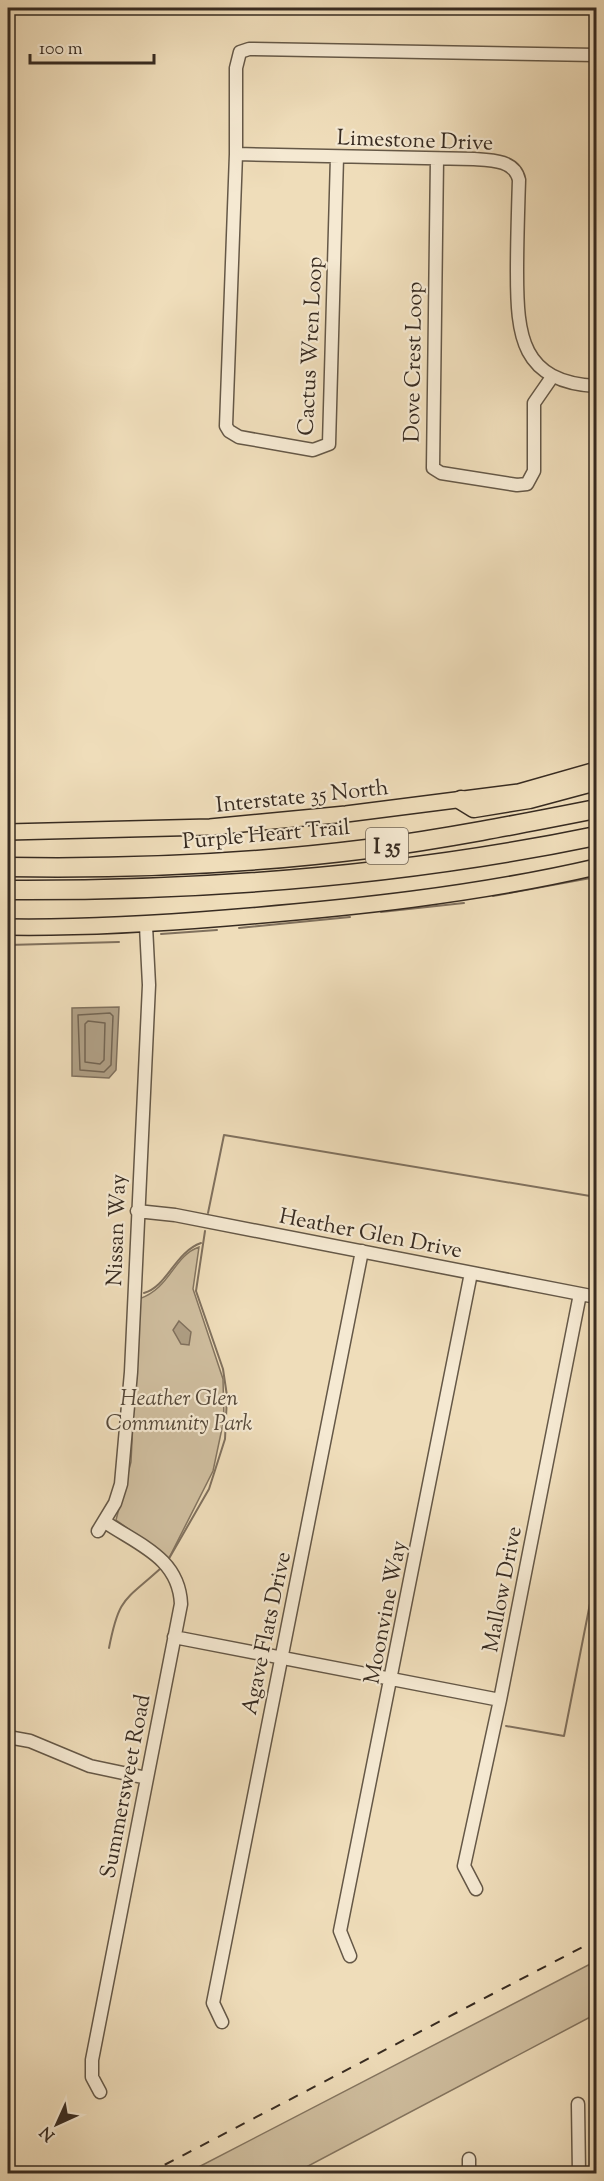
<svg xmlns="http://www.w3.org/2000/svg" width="604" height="2181" viewBox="0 0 604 2181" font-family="'Sorts Mill Goudy',serif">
<rect width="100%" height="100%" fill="#efddba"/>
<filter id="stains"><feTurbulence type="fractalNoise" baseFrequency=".00333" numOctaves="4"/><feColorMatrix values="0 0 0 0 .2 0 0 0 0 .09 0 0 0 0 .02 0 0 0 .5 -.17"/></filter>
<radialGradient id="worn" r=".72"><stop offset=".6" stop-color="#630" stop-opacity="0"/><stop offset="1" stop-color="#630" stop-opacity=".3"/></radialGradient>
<path fill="#d0bfa0" stroke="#847560" stroke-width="1.5" d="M199 1247 193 1289 223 1379 224 1419 213 1471 169 1558 116 1520 131 1462 139 1299C171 1288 173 1256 199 1247Z
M596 1961V2014L295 2173H187Z"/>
<path fill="#b0a086" stroke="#80715e" stroke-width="1.5" d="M119 1007 116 1070 109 1078 72 1076V1008Z
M179 1321 191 1332 189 1345 181 1344 173 1330Z"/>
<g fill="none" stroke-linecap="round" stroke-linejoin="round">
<path stroke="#746654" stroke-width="1.5" d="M110 1013 113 1016 111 1065 104 1072 80 1070 78 1015Z
M88 1021 105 1023 104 1060 100 1064 85 1062V1024Z"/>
<path stroke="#80715e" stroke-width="2" d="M493 896 596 877
M381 912 464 903
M239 928 350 917
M161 934 217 930
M8 945 119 942
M208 1213 224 1135 596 1197
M144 1293C167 1287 175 1252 201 1243
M167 1562 209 1489 225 1439 227 1396 223 1369 196 1291 205 1231
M109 1648C119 1596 125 1601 161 1568
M506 1726 564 1736 596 1573"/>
<defs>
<path id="minor" d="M236 154 474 159C491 160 515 160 519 180 518 211 517 241 517 272 517 336 521 382 596 386
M337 157 329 444 313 450 239 437 229 431 226 426 236 154V68L240 52 249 49 596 55
M437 159 433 468 441 473 517 485 527 484 534 471V403L552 377
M137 1211 175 1215 596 1297
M98 1531 115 1503 121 1484 131 1372 149 985 146 926
M174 1637 500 1700
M8 1737 30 1741 90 1766 147 1778
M476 1889 464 1866 500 1700 580 1294
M350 1956 340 1931 471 1273
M222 2022 213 2003 362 1251
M100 2092 92 2077V2060L181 1604C179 1558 139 1545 105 1522
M578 2104 579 2174
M469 2159V2174"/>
<path id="major" d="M8 832 210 827 346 814 519 792 596 770
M8 927C81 928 153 924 226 918 350 908 475 895 596 867"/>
<path id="highway" d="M461 800 474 808 529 799 596 781
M8 867C127 869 248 864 367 849 444 839 520 824 596 809
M8 890C205 891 403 876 596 836"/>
</defs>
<use href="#minor" stroke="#655847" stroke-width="15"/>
<use href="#major" stroke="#372b21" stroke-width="18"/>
<use href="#highway" stroke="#372b21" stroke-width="21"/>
<use href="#minor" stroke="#f5e9d2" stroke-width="12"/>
<use href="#major" stroke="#efddba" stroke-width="15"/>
<use href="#highway" stroke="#efddba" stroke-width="18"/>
<path stroke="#372b21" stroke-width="2" stroke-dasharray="10 10" stroke-linecap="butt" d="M147 2174 596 1940"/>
</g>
<g text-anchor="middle" stroke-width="4.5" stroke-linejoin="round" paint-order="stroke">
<rect fill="#f5e9d2" stroke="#706456" stroke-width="1.5" x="366" y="828" width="42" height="36" rx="4.5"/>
<g font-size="21" font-weight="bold" fill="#372b21">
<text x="387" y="853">I 35</text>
</g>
<g font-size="22" fill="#372b21" stroke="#f5e9d2">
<text transform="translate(415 139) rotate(2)" y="8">Limestone Drive</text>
<text transform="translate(309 346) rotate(-87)" y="8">Cactus Wren Loop</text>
<text transform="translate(412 362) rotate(-89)" y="8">Dove Crest Loop</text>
<text transform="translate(302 795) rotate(-6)" y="8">Interstate 35 North</text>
<text transform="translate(266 833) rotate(-5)" y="8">Purple Heart Trail</text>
<text transform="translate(115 1230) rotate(-88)" y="8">Nissan Way</text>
<text transform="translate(371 1232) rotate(11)" y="8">Heather Glen Drive</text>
<text transform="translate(501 1589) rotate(-79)" y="8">Mallow Drive</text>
<text transform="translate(384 1612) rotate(-79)" y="8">Moonvine Way</text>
<text transform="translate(265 1633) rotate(-78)" y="8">Agave Flats Drive</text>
<text transform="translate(124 1786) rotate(-79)" y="8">Summersweet Road</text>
</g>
<g font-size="22" font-style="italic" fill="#56493a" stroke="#f5e9d2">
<text x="179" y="1405">Heather Glen<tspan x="179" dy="25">Community Park</tspan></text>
</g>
</g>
<rect width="604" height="2181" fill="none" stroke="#efddba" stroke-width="30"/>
<rect x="9" y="9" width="586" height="2163" fill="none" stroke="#372b21" stroke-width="3"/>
<rect x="15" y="15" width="574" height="2151" fill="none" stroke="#372b21" stroke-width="1.5"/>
<g transform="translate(57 2124) rotate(225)" stroke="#f5e9d2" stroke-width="4.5" paint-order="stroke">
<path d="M0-4.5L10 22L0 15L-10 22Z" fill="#372b21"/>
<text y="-9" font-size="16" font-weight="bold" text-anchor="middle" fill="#372b21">N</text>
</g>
<path d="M30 54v9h124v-9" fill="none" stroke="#372b21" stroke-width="3"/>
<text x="39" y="54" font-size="18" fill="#372b21" stroke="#f5e9d2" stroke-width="4.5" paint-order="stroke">100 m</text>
<rect width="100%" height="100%" filter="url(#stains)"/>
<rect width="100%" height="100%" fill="url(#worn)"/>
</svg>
